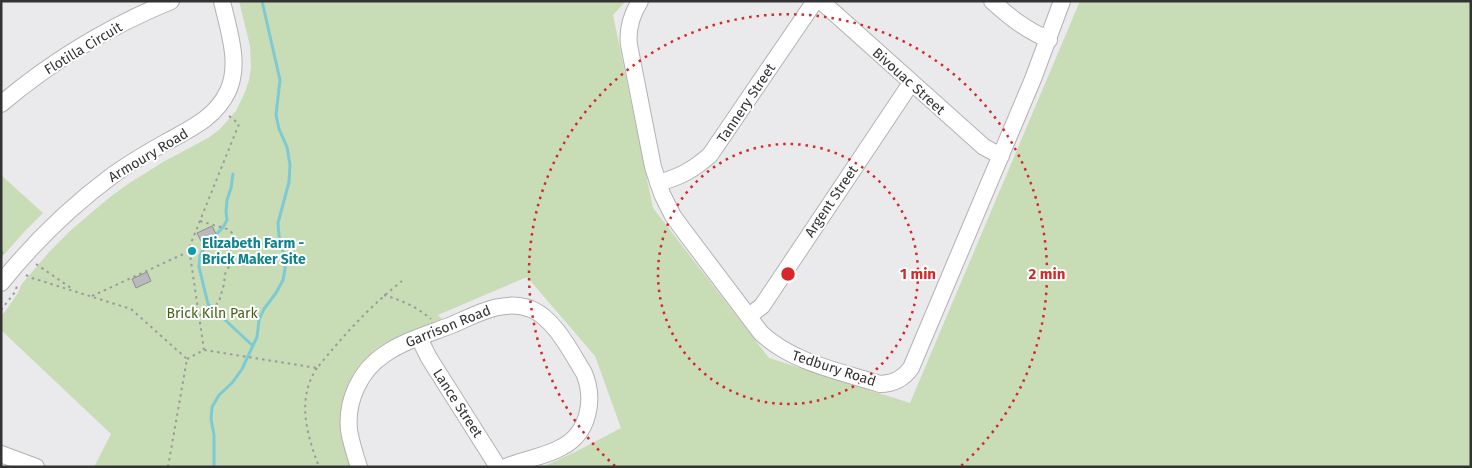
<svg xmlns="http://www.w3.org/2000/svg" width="1472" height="468" viewBox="0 0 1472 468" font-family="'Fira Sans',sans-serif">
<rect width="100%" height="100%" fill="#eaeaec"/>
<path fill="#c8dcb5" d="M239 1H626L613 15 653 208 769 358 910 403 1080 1H1471V467H543L577 451 621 428 595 356 527 277 438 315 442 319C424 326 406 332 389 341 358 357 338 391 341 426 342 440 346 453 350 467H94L111 434 1 330V315L4 313 18 293 21 285 50 251 70 231 110 197 128 184 163 162 208 138 220 129 236 111 245 92 249 80 251 68 250 46Z
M1 175 43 213 25 231 1 258Z"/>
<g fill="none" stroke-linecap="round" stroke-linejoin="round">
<path stroke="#7ccbd4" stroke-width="3" d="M233 174 231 188 227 200 226 211 227 220 223 227 204 248 200 256 199 267 208 304 253 346
M214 467V435L211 419 212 407 219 395 232 383 242 369 257 337 259 320 264 309 276 293 283 280 285 269V260L279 236 278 223 289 182 290 165 287 147 279 129 276 115 280 80 262 1"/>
</g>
<path fill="#b9b9bb" stroke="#8f8f91" d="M212 226 216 234 201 241 197 233Z
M147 272 151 281 136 288 132 279Z"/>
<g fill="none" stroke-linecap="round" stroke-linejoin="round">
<defs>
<path id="minor" d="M640 1C632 14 627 29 629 45L653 167 662 194 673 216 684 231 761 333C793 363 839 371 880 384 893 384 903 379 911 368L1033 79 1062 1
M821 1 984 147 1001 156
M992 1C1012 19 1025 29 1049 40
M1 104C52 61 110 26 171 1
M658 183C680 177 693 170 710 155L815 1
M1 283C34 242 71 206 113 175 131 162 150 151 168 141 192 128 216 117 228 91 241 63 228 29 222 1
M749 316 762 306 911 83
M419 338 429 358 498 467
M1 454 36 467
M359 467C355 455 351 442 349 430 346 401 360 370 385 354 405 340 432 333 454 324 479 313 504 299 531 309 555 319 571 352 584 373 595 399 589 433 562 447 545 457 524 459 506 467"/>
</defs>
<use href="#minor" stroke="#b2b2b4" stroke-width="18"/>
<path stroke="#9b9b9d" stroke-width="2" stroke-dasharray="2.5 4" stroke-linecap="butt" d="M200 221 227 229 235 235 234 244 231 249 232 261 225 274 224 284 219 302 206 314 200 315
M1 252 6 256
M36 264 71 288
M26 275 32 278 131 309 187 359
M384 295C401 300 417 307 431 319
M92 296 190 251
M1 310 15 292 17 286
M204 350 189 248 239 124 229 116
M187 359 204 350 317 368C343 336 369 307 402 281
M317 368C296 399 307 435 319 467
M168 467 187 359"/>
<use href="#minor" stroke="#fff" stroke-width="16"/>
</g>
<g fill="none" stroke="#d62828" stroke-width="2.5" stroke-dasharray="2.5 5">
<circle cx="788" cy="274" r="130"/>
<path d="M615 466A259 259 0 1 1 961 466"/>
</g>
<circle fill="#0f9aa8" stroke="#fff" stroke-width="2" cx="192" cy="251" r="5"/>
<g text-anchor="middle" stroke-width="4" stroke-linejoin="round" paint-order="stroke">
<g font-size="14" fill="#333334" stroke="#fff">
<text transform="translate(83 48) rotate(-31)" y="5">Flotilla Circuit</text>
<text transform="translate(909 81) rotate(42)" y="5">Bivouac Street</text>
<text transform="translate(746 103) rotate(-56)" y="5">Tannery Street</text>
<text transform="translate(148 155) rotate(-31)" y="5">Armoury Road</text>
<text transform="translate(831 201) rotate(-56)" y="5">Argent Street</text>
<text transform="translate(448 326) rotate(-22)" y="5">Garrison Road</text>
<text transform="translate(834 368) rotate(18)" y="5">Tedbury Road</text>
<text transform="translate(458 403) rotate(57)" y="5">Lance Street</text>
</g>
<g font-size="14" font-weight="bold" fill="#0d838f" stroke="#fff" text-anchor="start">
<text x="202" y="248">Elizabeth Farm -<tspan x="202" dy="16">Brick Maker Site</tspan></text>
</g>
<g font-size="14" fill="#436317" stroke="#fff">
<text x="212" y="318">Brick Kiln Park</text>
</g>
</g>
<circle cx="788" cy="274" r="8" fill="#d62828" stroke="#fff" stroke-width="2.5"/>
<g font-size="15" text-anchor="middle" font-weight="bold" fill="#d62828" stroke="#fff" stroke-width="4" stroke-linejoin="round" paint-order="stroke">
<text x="918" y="279">1 min</text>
<text x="1047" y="279">2 min</text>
</g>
<rect width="1472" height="468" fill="none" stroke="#333334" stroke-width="5"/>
</svg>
